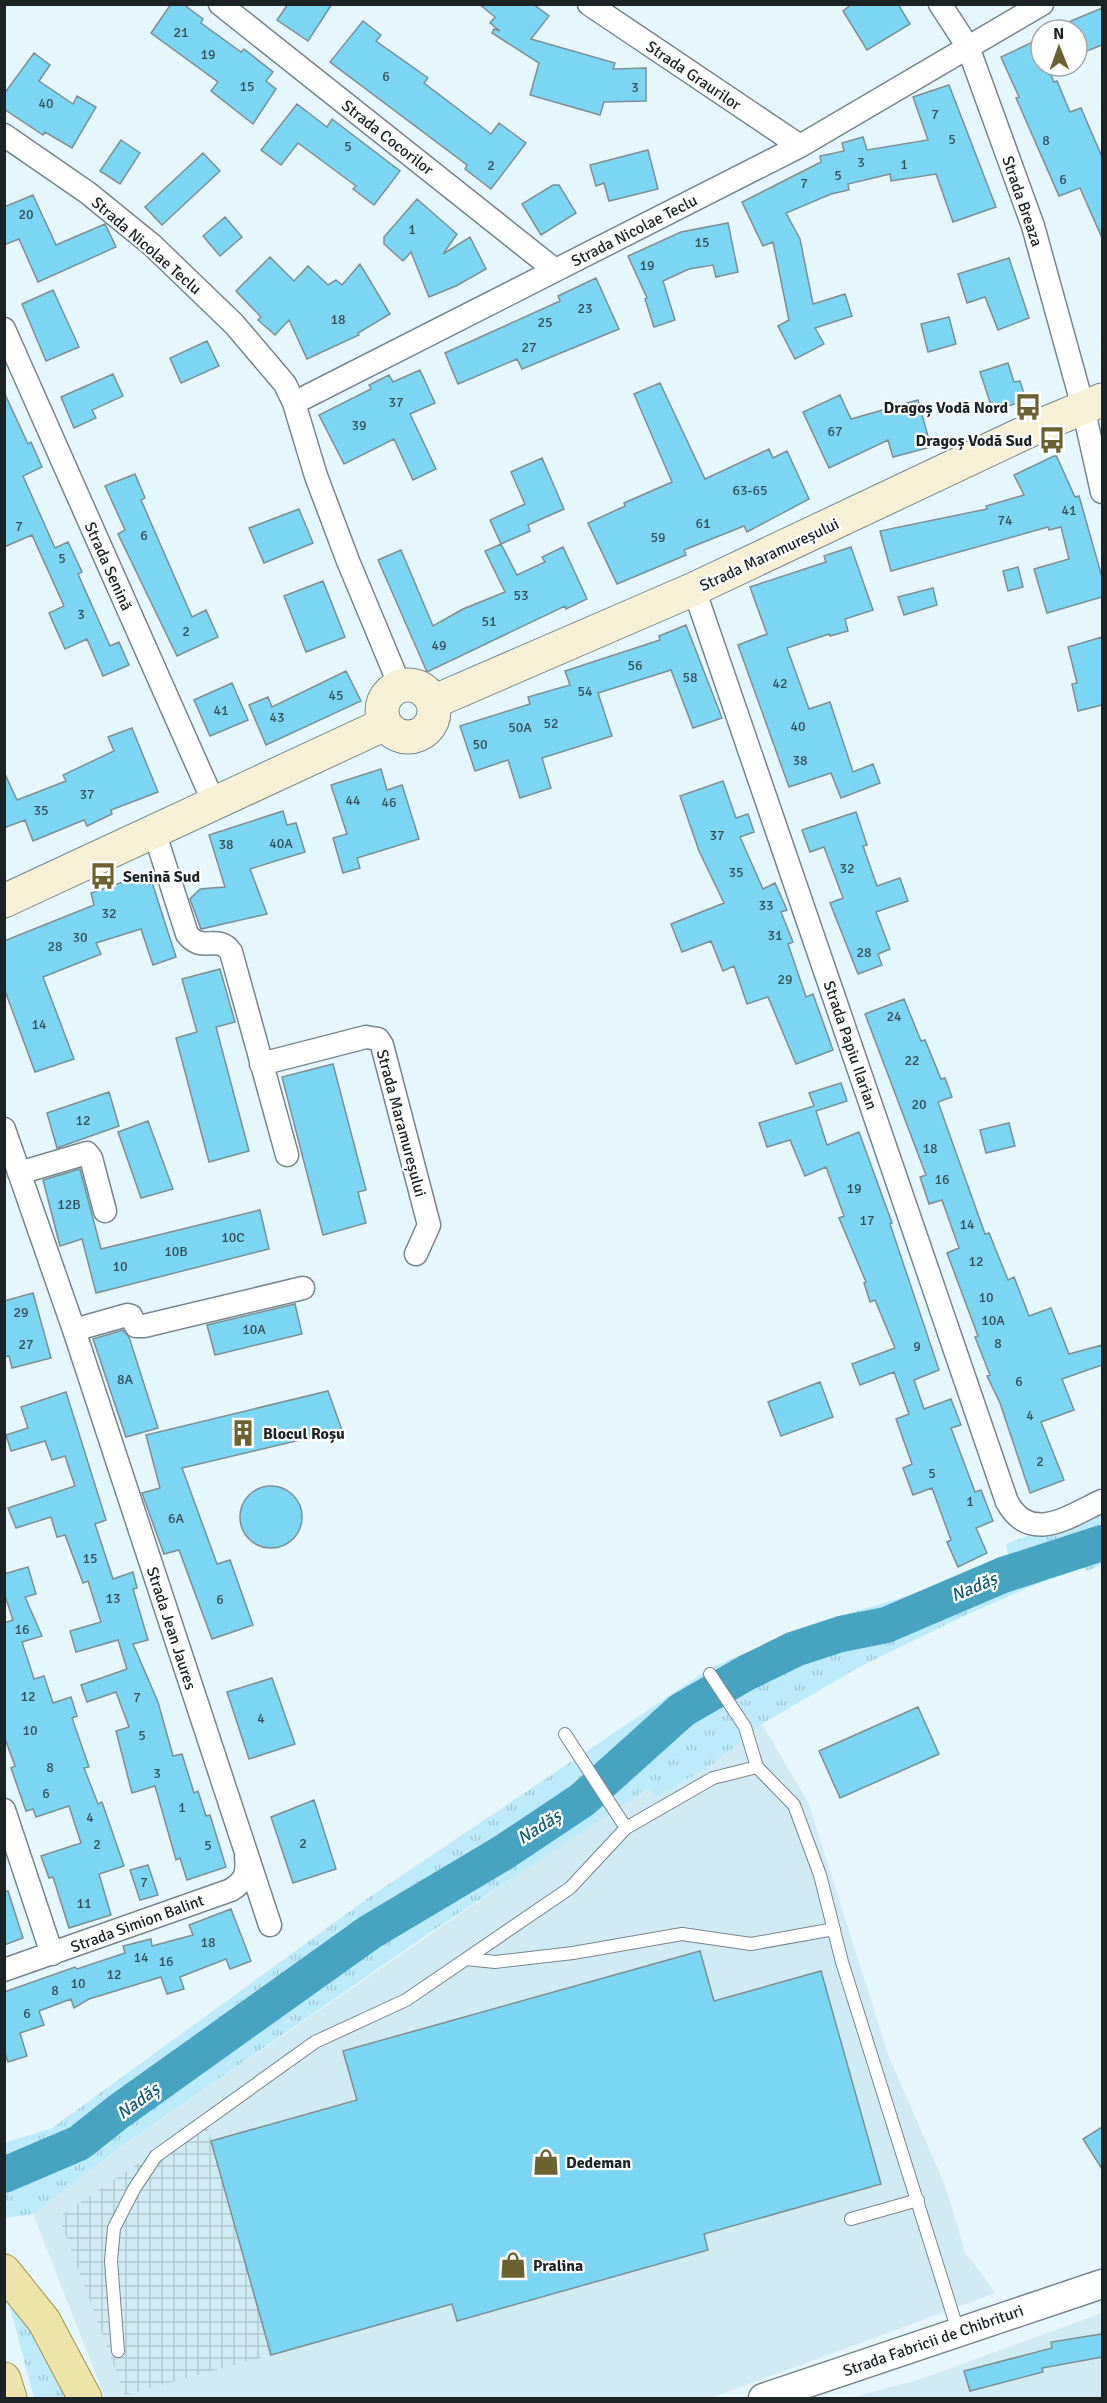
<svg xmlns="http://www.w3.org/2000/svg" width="1107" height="2403" viewBox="0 0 1107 2403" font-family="Signika,sans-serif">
<defs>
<pattern id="industrial-grid" width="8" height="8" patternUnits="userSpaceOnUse" patternTransform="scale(1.5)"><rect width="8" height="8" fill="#d0ebf4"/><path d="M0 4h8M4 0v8" fill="none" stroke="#b2c9d1"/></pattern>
<pattern id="grass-tufts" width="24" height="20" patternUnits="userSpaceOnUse" patternTransform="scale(1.5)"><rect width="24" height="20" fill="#bdebfb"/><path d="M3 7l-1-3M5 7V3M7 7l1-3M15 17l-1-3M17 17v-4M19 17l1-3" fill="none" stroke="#a2c9d7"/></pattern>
</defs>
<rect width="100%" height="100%" fill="#e5f7fd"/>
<path fill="#d0ebf4" d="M762 1724 808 1802 889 2057 945 2185 965 2252 996 2293 711 2398H105L33 2214 122 2146 594 1822 648 1788 656 1798 714 1763Z
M1102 2313V2398H850L921 2379Z"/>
<path fill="url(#industrial-grid)" d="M205 2118 271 2355 125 2395 59 2217Z"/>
<path fill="url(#grass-tufts)" d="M1102 1507V1564L1088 1571 1079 1565 966 1615 859 1667 762 1724 714 1763 656 1798 648 1788 425 1936 122 2146 33 2214 5 2218 4 2143 52 2128 371 1896 712 1667 819 1622 946 1585 1009 1559 1006 1544Z
M8 2299 40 2335 70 2398H34Z"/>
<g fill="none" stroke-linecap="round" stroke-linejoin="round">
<path stroke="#47a4c0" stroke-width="36" d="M4 2175 79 2143 118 2112 370 1932 504 1852 582 1800 682 1710 746 1673 795 1649 841 1634 886 1625 1003 1575 1102 1543"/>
</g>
<path fill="#7bd6f4" stroke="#7d8e93" stroke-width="1.5" d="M171 4H183L203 19 201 23 241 52 244 49 273 72 266 81 276 89 253 124 211 91 218 82 151 33Z
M288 4H332L308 41 277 20Z
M479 4H533L549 16 531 39 615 63 613 69 646 68V101L604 102 600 115 530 95 539 63 492 33 494 29 500 31 490 23 495 17Z
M852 4H898L910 24 867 50 843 11Z
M1102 8V45L1077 55V30H1049Z
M363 21 381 35 376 41 428 78 424 83 491 134 499 123 526 143 491 189 465 169 467 165 330 62Z
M1035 41 1041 54V66H1047L1054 82 1057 81 1070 112 1081 108 1102 157V238L1080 188 1059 196 1016 98 1019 97 1001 57Z
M34 53 50 65 39 81 73 104 77 96 96 107 72 148 45 132 43 135 4 109V94Z
M949 85 996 207 953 222 936 174 891 181 890 174 848 184 849 190 831 194 786 213 800 239 813 304 845 294 852 316 815 328 824 344 795 359 778 326 789 320 773 242 763 246 742 202 821 162 820 156 844 151 842 143 863 137 867 150 928 140 913 97Z
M297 104 327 127 332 119 400 171 374 205 353 189 356 186 298 143 281 165 261 150Z
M121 140 140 153 120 184 100 171Z
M648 150 658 189 609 201 604 183 596 186 590 165Z
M203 153 220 171 162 225 145 207Z
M553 185H559L576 213 541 235 522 204Z
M33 195 56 245 105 224 116 247 38 282 19 239 4 245V207Z
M417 199 457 234 443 254 470 237 486 269 456 286 429 297 411 252 403 261 384 244V237Z
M225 217 242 237 220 256 203 236Z
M728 223 738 272 716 277 713 265 689 269 663 281 675 320 654 327 645 299 647 298 628 256 681 232Z
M270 257 294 281 308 266 328 285 336 280 342 285 360 264 390 314 358 333 359 335 307 359 289 320 275 335 258 320 261 317 236 291Z
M1009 258 1029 318 998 330 985 297 967 303 958 274Z
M596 278 619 329 522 369 517 359 458 384 445 353 560 301 558 296Z
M53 290 79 347 46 361 22 304Z
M949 317 956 344 928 352 921 324Z
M207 341 219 366 181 383 170 358Z
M1008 363 1014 382 1020 381 1026 400 993 411 980 372Z
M420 370 435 403 410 414 436 469 413 480 394 439 344 464 319 415 371 389 369 385 389 375 393 382Z
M113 374 123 396 92 410 96 418 74 428 61 397Z
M660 383 705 479 769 449 773 458 787 451 809 499 747 532 744 526 684 550 686 555 617 584 588 523 625 506 624 503 672 482 634 394Z
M4 392 28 444 31 442 42 467 23 476 55 548 68 542 82 572 78 574 110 646 119 642 129 665 103 676 87 639 65 649 49 613 64 606 32 535 4 547Z
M840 395 851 419 918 400 931 447 893 457 888 440 829 468 803 412Z
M1056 455 1075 497 1079 496 1102 577V597L1047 613 1034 569 1069 559 1061 527 1049 530 1048 527 891 571 880 531 987 509 986 506 1024 495 1014 475Z
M542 458 564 509 528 525 530 531 501 544 490 520 525 504 511 472Z
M135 474 145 498 141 500 192 617 206 610 218 637 177 656 118 534 125 530 105 486Z
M299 509 313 543 264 563 249 528Z
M501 544 517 575 545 562 542 557 563 547 587 599 566 609 565 606 427 672 378 560 401 550 433 626 463 609 505 592 485 551Z
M851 547 873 610 845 619 848 631 830 636 829 634 787 648 809 709 830 702 853 772 873 764 880 783 841 798 831 773 789 787 738 645 767 634 750 587 826 562 824 556Z
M1018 567 1023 587 1008 591 1003 571Z
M323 581 345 637 306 652 284 596Z
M933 588 937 605 904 615 898 597Z
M686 625 722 718 693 728 671 670 598 693 612 736 542 758 551 788 520 798 508 760 475 771 460 726 530 704 528 697 570 685 565 671 660 640 659 636Z
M1102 637V705L1078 711 1072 684 1077 683 1068 647Z
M346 671 361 701 266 745 249 705 268 697 272 707Z
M232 683 248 720 210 736 194 700Z
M132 728 158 792 111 810 112 814 87 826 84 820 33 841 25 820 4 828V772L17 800 66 781 63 775 114 751 108 737Z
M381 769 387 790 402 785 419 839 357 858 360 868 343 873 333 838 347 834 331 785Z
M723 781 736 818 748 814 754 832 740 837 763 889 775 883 787 910 781 912 793 942 788 944 806 997 813 994 833 1050 796 1064 768 997 747 1004 734 966 723 971 711 941 682 952 671 924 724 903 699 851 680 796Z
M283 811 287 825 296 823 305 852 250 869 267 914 201 929 190 899 200 889 225 887 209 835Z
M856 812 867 845 863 846 877 886 900 878 908 901 876 912 890 949 878 954 882 965 858 974 830 903 843 898 824 847 810 852 802 830Z
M149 873 176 957 153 965 141 929 96 943 101 954 43 977 74 1059 35 1072 4 988V941L94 905 91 893Z
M220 969 235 1022 216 1027 249 1151 209 1162 176 1038 197 1032 182 979Z
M904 999 921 1041 925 1040 941 1079 945 1078 952 1097 938 1102 985 1234 989 1233 1008 1280 1014 1277 1029 1316 1051 1308 1069 1354 1102 1345V1365L1062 1379 1074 1410 1041 1422 1064 1480 1030 1493 1000 1403 987 1376 990 1375 975 1337 978 1336 947 1253 959 1248 942 1200 929 1204 920 1177 926 1175 865 1014Z
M333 1064 366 1190 358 1192 366 1223 323 1235 282 1077Z
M841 1083 847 1101 816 1111 827 1145 859 1132 892 1223 890 1224 939 1370 914 1380 924 1409 951 1399 961 1425 951 1428 975 1492 981 1490 993 1521 976 1528 987 1553 958 1567 947 1542 951 1540 932 1488 913 1495 903 1468 912 1464 896 1419 909 1414 894 1372 860 1385 852 1364 895 1348 875 1300 870 1302 864 1283 866 1282 839 1218 844 1216 826 1167 805 1176 790 1140 767 1147 759 1123 814 1106 809 1093Z
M109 1092 119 1126 57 1148 47 1113Z
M148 1121 173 1189 141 1198 118 1132Z
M1009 1123 1015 1146 986 1153 980 1130Z
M80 1169 101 1249 260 1210 269 1249 96 1293 82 1239 60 1246 43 1180Z
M33 1293 51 1358 12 1368 9 1356 4 1357V1301Z
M295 1304 302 1334 215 1355 207 1325Z
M123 1330 129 1337 158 1428 126 1437 93 1339Z
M820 1382 833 1417 781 1436 768 1402Z
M328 1391 342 1430 182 1468 217 1564 230 1560 253 1625 212 1639 179 1550 164 1554 142 1493 160 1488 146 1435Z
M66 1392 106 1520 95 1524 113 1579 133 1572 137 1588 133 1589 148 1640 133 1644 158 1702 173 1756 182 1754 194 1793 198 1791 206 1816 210 1815 226 1867 187 1880 180 1858 176 1860 155 1786 132 1793 116 1731 129 1727 116 1692 87 1702 81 1685 127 1669 118 1640 76 1652 70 1631 101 1622 88 1581 83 1583 65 1535 57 1537 51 1517 16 1528 8 1508 75 1486 65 1456 52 1460 45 1441 11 1451 6 1435 28 1428 21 1407Z
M240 1517a31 31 0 1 1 62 0a31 31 0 1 1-62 0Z
M28 1567 36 1594 25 1597 42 1636 22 1642 34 1679 44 1676 53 1703 71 1697 77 1716 72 1718 89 1767 84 1768 98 1804 102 1802 124 1866 99 1874 111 1915 69 1928 53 1877 49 1878 41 1856 81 1843 69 1806 36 1817 33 1809 26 1811 11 1768 15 1766 4 1736V1623L13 1620 4 1593V1574Z
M272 1678 295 1744 249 1759 227 1692Z
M918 1707 939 1754 840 1798 819 1751Z
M314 1800 336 1869 293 1883 271 1817Z
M148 1865 158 1895 140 1900 130 1870Z
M8 1891 23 1938 4 1945V1892Z
M231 1909 251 1961 230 1969 226 1959 180 1977 184 1989 167 1994 161 1977 89 1999 74 2008 71 1999 39 2011 44 2025 20 2033 27 2056 8 2062 4 2050V1992L75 1967 77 1969 125 1953 123 1946 151 1939 152 1946 193 1935 189 1925Z
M700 1951 714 2001 821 1971 881 2184 704 2234 708 2250 457 2321 452 2304 271 2355 211 2141 357 2100 343 2051Z
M1102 2127V2169L1083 2139Z
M1102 2334V2357L1042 2368 1043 2372 970 2391 964 2371 1052 2348 1051 2342Z"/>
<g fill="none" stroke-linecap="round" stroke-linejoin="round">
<defs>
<path id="service" d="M710 1674 745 1727 757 1767
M565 1734 626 1828 713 1778 757 1767 794 1805 820 1875 842 1962 958 2331
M466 1959 495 1962 573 1953 682 1934 751 1944 834 1929
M851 2219 918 2200
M118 2351 111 2261 114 2228 134 2189 156 2156 315 2042 406 2000 570 1888 626 1828"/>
<path id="minor" d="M220 4 555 270
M589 4 800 146
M940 4 968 47 1033 226 1083 407 1102 492
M4 135 88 193 152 245 234 324 285 384 294 403 316 476 348 561 400 686
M4 329 214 803
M294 403 800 146 1042 4
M694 589 1007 1502C1031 1545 1069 1516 1102 1501
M154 831 187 934C202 954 218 933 231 952L287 1155
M261 1064 366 1037 378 1039 382 1045 429 1225 416 1254
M4 1129 74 1330 270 1925
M19 1173 87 1153 91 1158 105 1211
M74 1330 127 1315 131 1316 136 1326H144L303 1288
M4 1810 52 1954
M4 1970 231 1890C245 1881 248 1874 246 1857"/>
<path id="tertiary" d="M763 2398 1102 2284"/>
<path id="secondary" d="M382 711a26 26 0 1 1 52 0a26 26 0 1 1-52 0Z
M433 702 694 589 1039 426 1102 400
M4 901 385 724"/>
<path id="primary" d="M4 2271 44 2321 85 2398
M4 2379 10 2398"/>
</defs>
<use href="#service" stroke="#75858b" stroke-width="14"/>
<use href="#minor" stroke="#75858b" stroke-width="25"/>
<use href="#tertiary" stroke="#75858b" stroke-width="31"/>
<use href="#secondary" stroke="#75858b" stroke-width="35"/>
<use href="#primary" stroke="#9d9354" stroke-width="35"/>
<use href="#service" stroke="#fff" stroke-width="12"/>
<use href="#minor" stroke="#fff" stroke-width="22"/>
<use href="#tertiary" stroke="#fff" stroke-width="28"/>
<use href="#secondary" stroke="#f6f1d4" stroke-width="33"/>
<use href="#primary" stroke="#eee3a8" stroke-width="33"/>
</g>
<defs>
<symbol id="bus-bare" viewBox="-9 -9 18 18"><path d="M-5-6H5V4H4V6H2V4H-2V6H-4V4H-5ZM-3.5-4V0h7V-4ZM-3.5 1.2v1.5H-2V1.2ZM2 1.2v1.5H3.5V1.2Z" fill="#6c622f" stroke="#fff" stroke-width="2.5" paint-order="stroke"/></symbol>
<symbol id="building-bare" viewBox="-9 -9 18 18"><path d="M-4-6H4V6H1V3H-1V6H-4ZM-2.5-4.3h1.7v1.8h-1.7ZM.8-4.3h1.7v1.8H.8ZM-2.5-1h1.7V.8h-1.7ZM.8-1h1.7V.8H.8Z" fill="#6c622f" stroke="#fff" stroke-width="2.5" paint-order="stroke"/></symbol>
<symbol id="shop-bare" viewBox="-9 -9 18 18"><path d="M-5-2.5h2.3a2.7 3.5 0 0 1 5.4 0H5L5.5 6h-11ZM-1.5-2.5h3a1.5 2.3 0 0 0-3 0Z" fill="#6c622f" stroke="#fff" stroke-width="2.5" paint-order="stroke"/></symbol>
</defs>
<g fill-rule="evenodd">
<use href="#bus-bare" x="1009" y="388" width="38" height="38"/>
<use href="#bus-bare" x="1033" y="421" width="38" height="38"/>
<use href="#bus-bare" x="84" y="857" width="38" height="38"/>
<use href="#building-bare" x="224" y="1414" width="38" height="38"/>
<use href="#shop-bare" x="527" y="2143" width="38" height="38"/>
<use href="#shop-bare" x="494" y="2246" width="38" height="38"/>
</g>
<g text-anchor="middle" stroke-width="4.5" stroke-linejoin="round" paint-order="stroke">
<g font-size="14" fill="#345059">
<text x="181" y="37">21</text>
<text x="208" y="59">19</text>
<text x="386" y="81">6</text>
<text x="247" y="91">15</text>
<text x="635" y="92">3</text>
<text x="46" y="108">40</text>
<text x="935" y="119">7</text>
<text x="952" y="144">5</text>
<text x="1046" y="145">8</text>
<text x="348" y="151">5</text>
<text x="861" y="167">3</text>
<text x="904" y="169">1</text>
<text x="491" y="170">2</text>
<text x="838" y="180">5</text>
<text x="1063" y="184">6</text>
<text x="804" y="188">7</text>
<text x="26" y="219">20</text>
<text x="412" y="234">1</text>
<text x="702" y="247">15</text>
<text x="647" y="270">19</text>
<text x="585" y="313">23</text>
<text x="338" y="324">18</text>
<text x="545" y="327">25</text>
<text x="529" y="352">27</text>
<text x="396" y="407">37</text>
<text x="359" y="430">39</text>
<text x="835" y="436">67</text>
<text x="750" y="495">63-65</text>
<text x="1069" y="515">41</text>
<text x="1005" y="525">74</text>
<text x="703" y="528">61</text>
<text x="19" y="531">7</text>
<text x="144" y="540">6</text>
<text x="658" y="542">59</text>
<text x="62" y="563">5</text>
<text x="521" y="600">53</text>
<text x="81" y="619">3</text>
<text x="489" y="626">51</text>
<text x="186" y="636">2</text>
<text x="439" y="650">49</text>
<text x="635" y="670">56</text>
<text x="690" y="682">58</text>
<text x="780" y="688">42</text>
<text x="585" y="696">54</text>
<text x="336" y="700">45</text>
<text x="221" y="715">41</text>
<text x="277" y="722">43</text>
<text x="551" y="728">52</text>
<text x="798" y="731">40</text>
<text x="520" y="732">50A</text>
<text x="480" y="749">50</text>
<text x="800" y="765">38</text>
<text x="87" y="799">37</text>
<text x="353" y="805">44</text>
<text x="389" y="807">46</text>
<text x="41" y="815">35</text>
<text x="717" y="840">37</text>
<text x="281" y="848">40A</text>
<text x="226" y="849">38</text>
<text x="847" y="873">32</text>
<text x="736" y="877">35</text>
<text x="766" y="910">33</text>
<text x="109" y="918">32</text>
<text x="775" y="940">31</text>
<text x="80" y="942">30</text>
<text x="55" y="951">28</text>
<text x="864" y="957">28</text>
<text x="785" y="984">29</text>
<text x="894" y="1021">24</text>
<text x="39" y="1029">14</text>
<text x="912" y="1065">22</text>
<text x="919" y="1109">20</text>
<text x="83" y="1125">12</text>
<text x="930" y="1153">18</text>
<text x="942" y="1184">16</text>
<text x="854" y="1193">19</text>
<text x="69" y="1209">12B</text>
<text x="867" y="1225">17</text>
<text x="967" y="1229">14</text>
<text x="233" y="1242">10C</text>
<text x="176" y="1256">10B</text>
<text x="976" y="1266">12</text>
<text x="120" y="1271">10</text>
<text x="986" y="1302">10</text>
<text x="21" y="1317">29</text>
<text x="993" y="1325">10A</text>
<text x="254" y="1334">10A</text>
<text x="998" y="1348">8</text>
<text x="26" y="1349">27</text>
<text x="917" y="1351">9</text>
<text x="125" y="1384">8A</text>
<text x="1019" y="1386">6</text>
<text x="1030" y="1420">4</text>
<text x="1040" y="1466">2</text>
<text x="932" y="1478">5</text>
<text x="970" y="1506">1</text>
<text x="176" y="1523">6A</text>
<text x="90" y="1563">15</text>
<text x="113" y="1603">13</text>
<text x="220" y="1604">6</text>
<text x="22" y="1634">16</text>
<text x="28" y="1701">12</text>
<text x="137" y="1702">7</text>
<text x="261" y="1723">4</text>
<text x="30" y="1735">10</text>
<text x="142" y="1740">5</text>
<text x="50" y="1772">8</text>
<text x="157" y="1778">3</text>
<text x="46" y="1798">6</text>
<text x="182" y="1812">1</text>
<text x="90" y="1822">4</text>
<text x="303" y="1848">2</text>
<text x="97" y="1849">2</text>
<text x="208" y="1850">5</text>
<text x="144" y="1887">7</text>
<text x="84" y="1908">11</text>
<text x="208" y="1947">18</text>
<text x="141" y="1962">14</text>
<text x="166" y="1966">16</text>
<text x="114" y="1979">12</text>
<text x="78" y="1988">10</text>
<text x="55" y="1995">8</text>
<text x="27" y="2018">6</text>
</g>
<g font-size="16" fill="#1c2325" stroke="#fff">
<text transform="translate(694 75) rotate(34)" y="6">Strada Graurilor</text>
<text transform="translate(388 137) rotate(38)" y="6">Strada Cocorilor</text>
<text transform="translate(1023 201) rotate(71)" y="6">Strada Breaza</text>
<text transform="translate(634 230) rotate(-27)" y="6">Strada Nicolae Teclu</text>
<text transform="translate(147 245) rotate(41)" y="6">Strada Nicolae Teclu</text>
<text transform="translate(769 554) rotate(-25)" y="6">Strada Maramureșului</text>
<text transform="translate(109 566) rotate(66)" y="6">Strada Senină</text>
<text transform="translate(851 1045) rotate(71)" y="6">Strada Papiu Ilarian</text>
<text transform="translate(402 1123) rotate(75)" y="6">Strada Maramureșului</text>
<text transform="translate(172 1628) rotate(72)" y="6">Strada Jean Jaures</text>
<text transform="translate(137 1923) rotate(-20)" y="6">Strada Simion Balint</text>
<text transform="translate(933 2340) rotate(-19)" y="6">Strada Fabricii de Chibrituri</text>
</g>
<g font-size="16" font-weight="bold" fill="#1c2325" stroke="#fff" text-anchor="start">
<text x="1008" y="413" text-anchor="end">Dragoș Vodă Nord</text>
<text x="1032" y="446" text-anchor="end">Dragoș Vodă Sud</text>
<text x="123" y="882">Senină Sud</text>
<text x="263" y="1439">Blocul Roșu</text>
<text x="566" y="2168">Dedeman</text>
<text x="533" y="2271">Pralina</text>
</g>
<g font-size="18" font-style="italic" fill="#135e72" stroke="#fff">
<text transform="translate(974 1587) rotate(-23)" y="6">Nadăș</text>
<text transform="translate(539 1827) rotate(-32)" y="6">Nadăș</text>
<text transform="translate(138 2101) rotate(-36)" y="6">Nadăș</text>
</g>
</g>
<rect width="1107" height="2403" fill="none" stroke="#1c2325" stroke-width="12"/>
<g transform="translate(1059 48) rotate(359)"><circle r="28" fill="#ffffff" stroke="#a4a7a8" stroke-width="1.5"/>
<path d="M0-4.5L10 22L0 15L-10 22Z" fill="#6c622f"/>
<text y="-9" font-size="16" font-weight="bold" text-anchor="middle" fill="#1c2325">N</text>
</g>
</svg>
